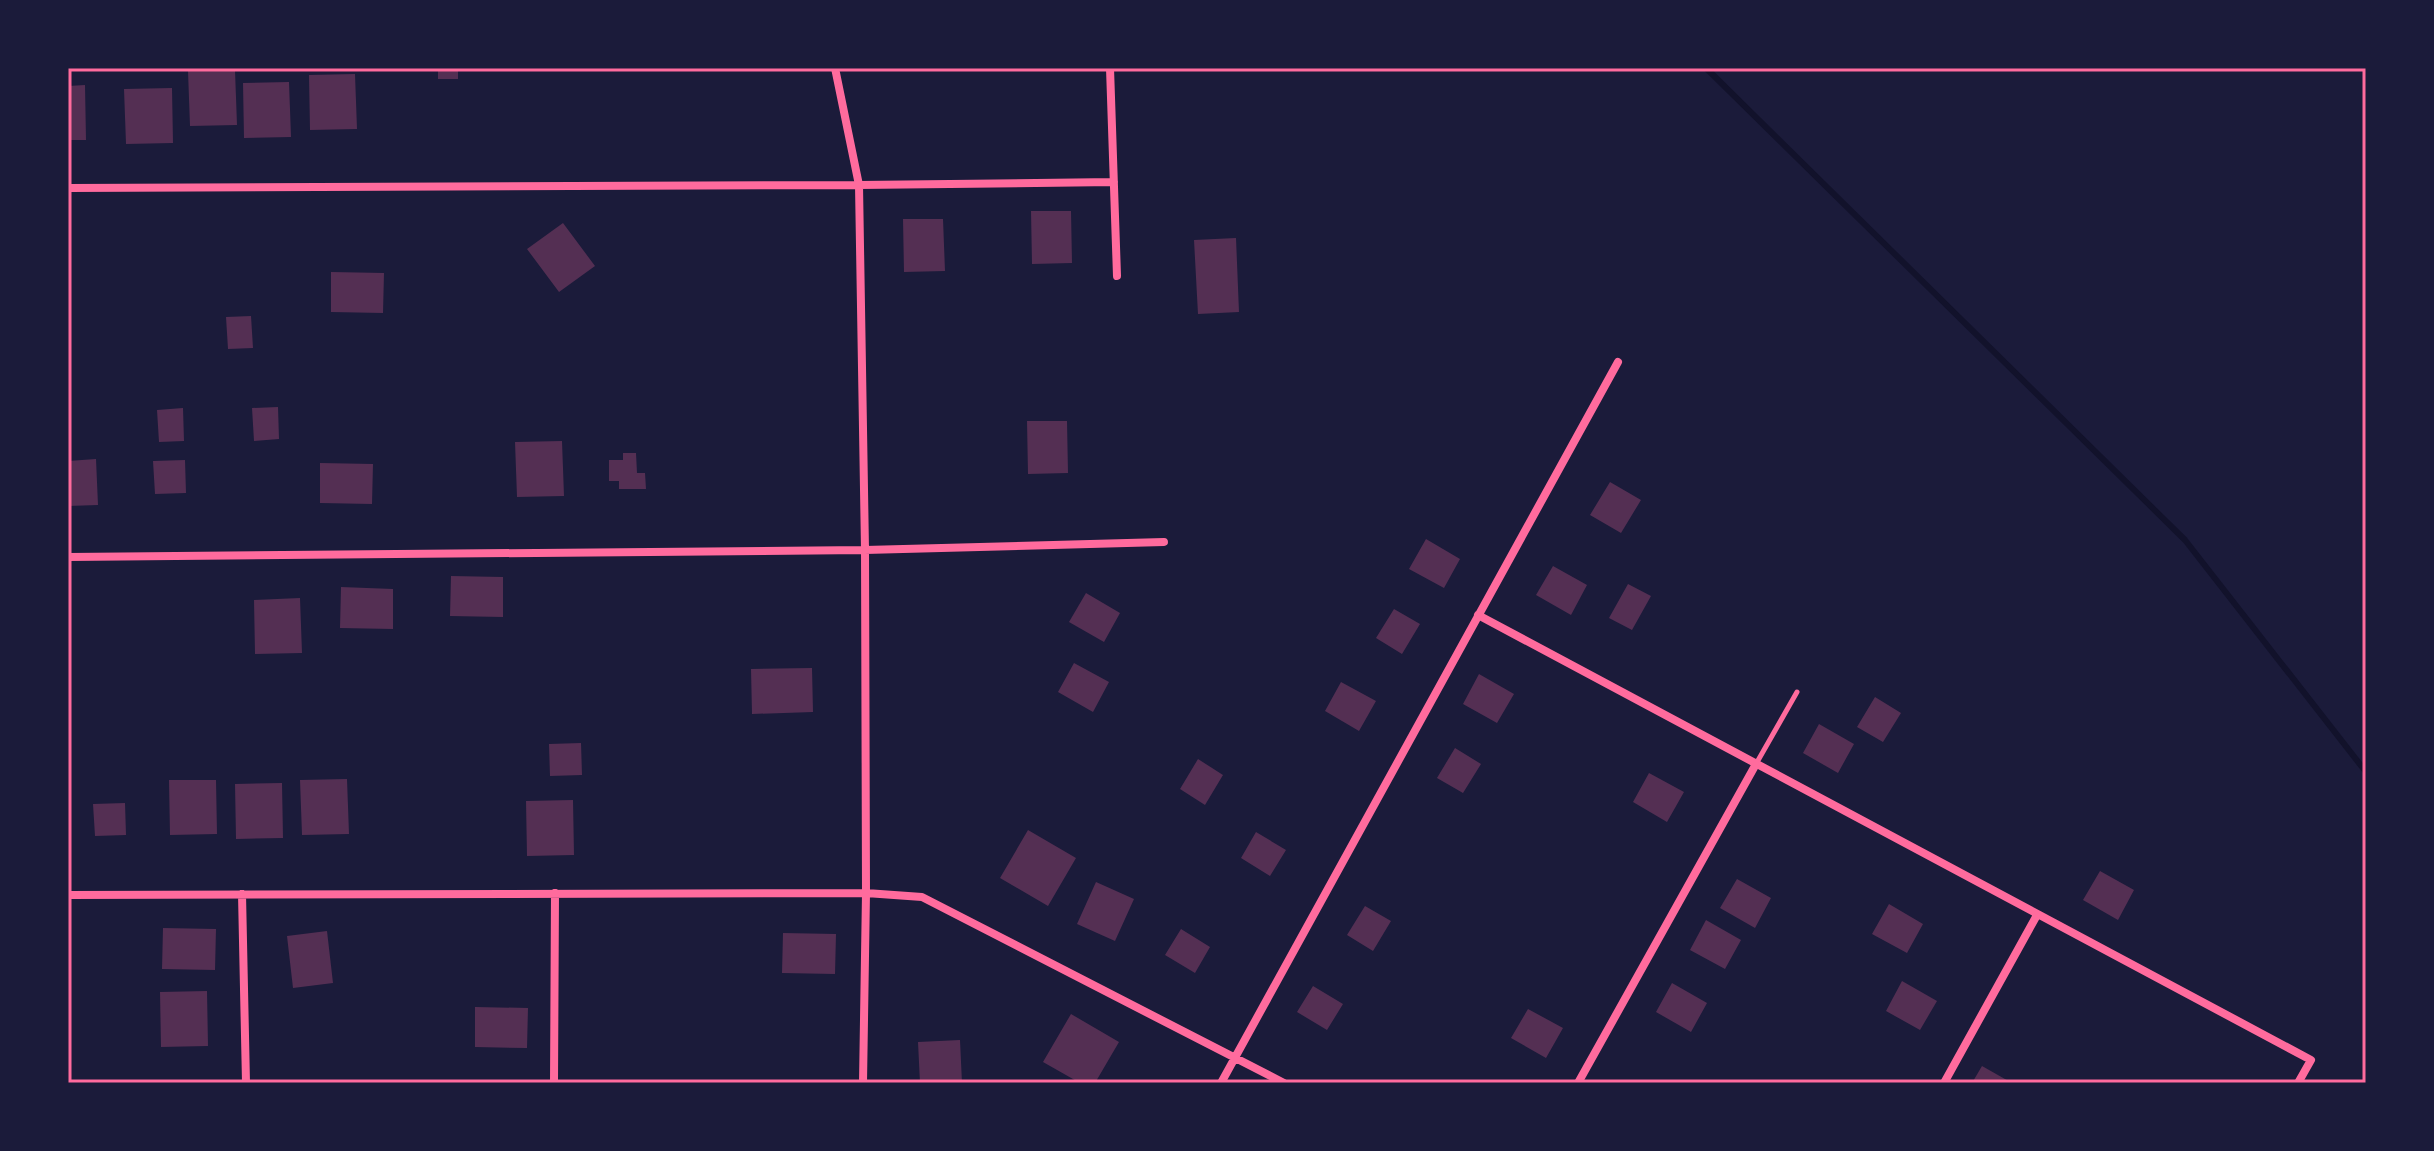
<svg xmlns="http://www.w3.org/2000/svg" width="2434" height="1151" viewBox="0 0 2434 1151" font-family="Montserrat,sans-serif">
<rect width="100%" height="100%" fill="#1b1b3a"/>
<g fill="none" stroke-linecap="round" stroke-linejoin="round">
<path stroke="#12122b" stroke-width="6" d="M1706 68 2185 540 2366 772"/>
</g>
<path fill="#542f53" d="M438 68H458V79H438Z
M235 70 237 125 190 126 188 71Z
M355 74 357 129 310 130 309 75Z
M289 82 291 137 244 138 243 83Z
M85 85 86 140H68V86Z
M172 88 173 143 126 144 124 89Z
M1031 211H1071L1072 263 1032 264Z
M903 219H943L945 271 904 272Z
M563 223 595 266 559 292 527 249Z
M1236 238 1239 312 1198 314 1194 240Z
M331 272 384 273 383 313 331 312Z
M251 316 253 348 228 349 226 317Z
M278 407 279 439 254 441 252 408Z
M183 408 184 441 159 442 157 410Z
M1027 421H1067L1068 473 1028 474Z
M562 441 564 496 517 497 515 442Z
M623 453H636L637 473H645L646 489H619V481H609V460H623Z
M96 459 98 505 68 506V461Z
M185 460 186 493 155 494 153 461Z
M320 463 373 464 372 504 320 503Z
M1610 482 1641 500 1621 533 1590 515Z
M1426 539 1460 559 1444 588 1409 569Z
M1553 566 1587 585 1571 615 1536 595Z
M451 576 503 577V617L450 616Z
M1628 584 1651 596 1632 630 1609 618Z
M341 587 393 589V629L340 628Z
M1086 593 1120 613 1104 642 1069 622Z
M300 598 302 653 255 654 254 600Z
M1394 609 1420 624 1402 654 1376 638Z
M1074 663 1109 682 1093 712 1058 692Z
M812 668 813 712 752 714 751 669Z
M1479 674 1514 694 1497 723 1463 704Z
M1341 682 1376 701 1359 731 1325 711Z
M1875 697 1901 713 1883 742 1857 727Z
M1819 724 1854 744 1838 773 1803 753Z
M581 743 582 775 550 776 549 744Z
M1455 748 1481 764 1463 793 1437 778Z
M1198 759 1223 775 1205 805 1180 789Z
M1649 773 1684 792 1667 822 1633 802Z
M347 779 349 834 302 835 300 780Z
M169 780H216L217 834 170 835Z
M282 783 283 838 236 839 235 784Z
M573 800 574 855 527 856 526 801Z
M125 803 126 835 95 836 93 804Z
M1028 830 1076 858 1048 906 1000 878Z
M1256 832 1286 850 1270 876 1241 858Z
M2100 871 2134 890 2118 920 2083 900Z
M1737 879 1771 898 1755 928 1720 908Z
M1096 882 1134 899 1115 941 1077 924Z
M1889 904 1923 924 1907 953 1872 934Z
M1365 906 1391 921 1373 951 1347 935Z
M1706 920 1741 940 1725 969 1690 950Z
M163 928 216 929 215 970 162 969Z
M1181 929 1210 947 1195 973 1165 955Z
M327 931 333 983 293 988 287 936Z
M783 933 836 934 835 974 782 973Z
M1902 981 1937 1001 1920 1030 1886 1011Z
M1672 983 1707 1003 1691 1032 1656 1012Z
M1313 986 1343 1004 1327 1030 1297 1012Z
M207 991 208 1046 161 1047 160 992Z
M475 1007 528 1008 527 1048 475 1047Z
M1528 1009 1563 1028 1546 1058 1511 1038Z
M1071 1014 1119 1042 1095 1083H1080L1043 1062Z
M960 1040 962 1083H920L918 1042Z
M1982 1066 2012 1083H1972Z"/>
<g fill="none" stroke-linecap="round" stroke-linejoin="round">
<path stroke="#ff6b9d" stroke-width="5" d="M1756 764 1797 692"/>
<path stroke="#ff6b9d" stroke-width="8" d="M835 68 859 185 865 550 866 893 863 1083
M1110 68 1117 276
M68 188 859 185 1114 182
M68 557 865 550 1164 542
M1478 615 2311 1060 2298 1083
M242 894 246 1083
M68 895 866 893 922 897 1284 1083
M554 1083 555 893
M1221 1083 1618 362
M1578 1083 1756 764
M1944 1083 2037 915"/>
</g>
<rect width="2434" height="1151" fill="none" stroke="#1b1b3a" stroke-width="140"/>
<rect x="70" y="70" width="2294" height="1011" fill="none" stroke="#ff6b9d" stroke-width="3"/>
</svg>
